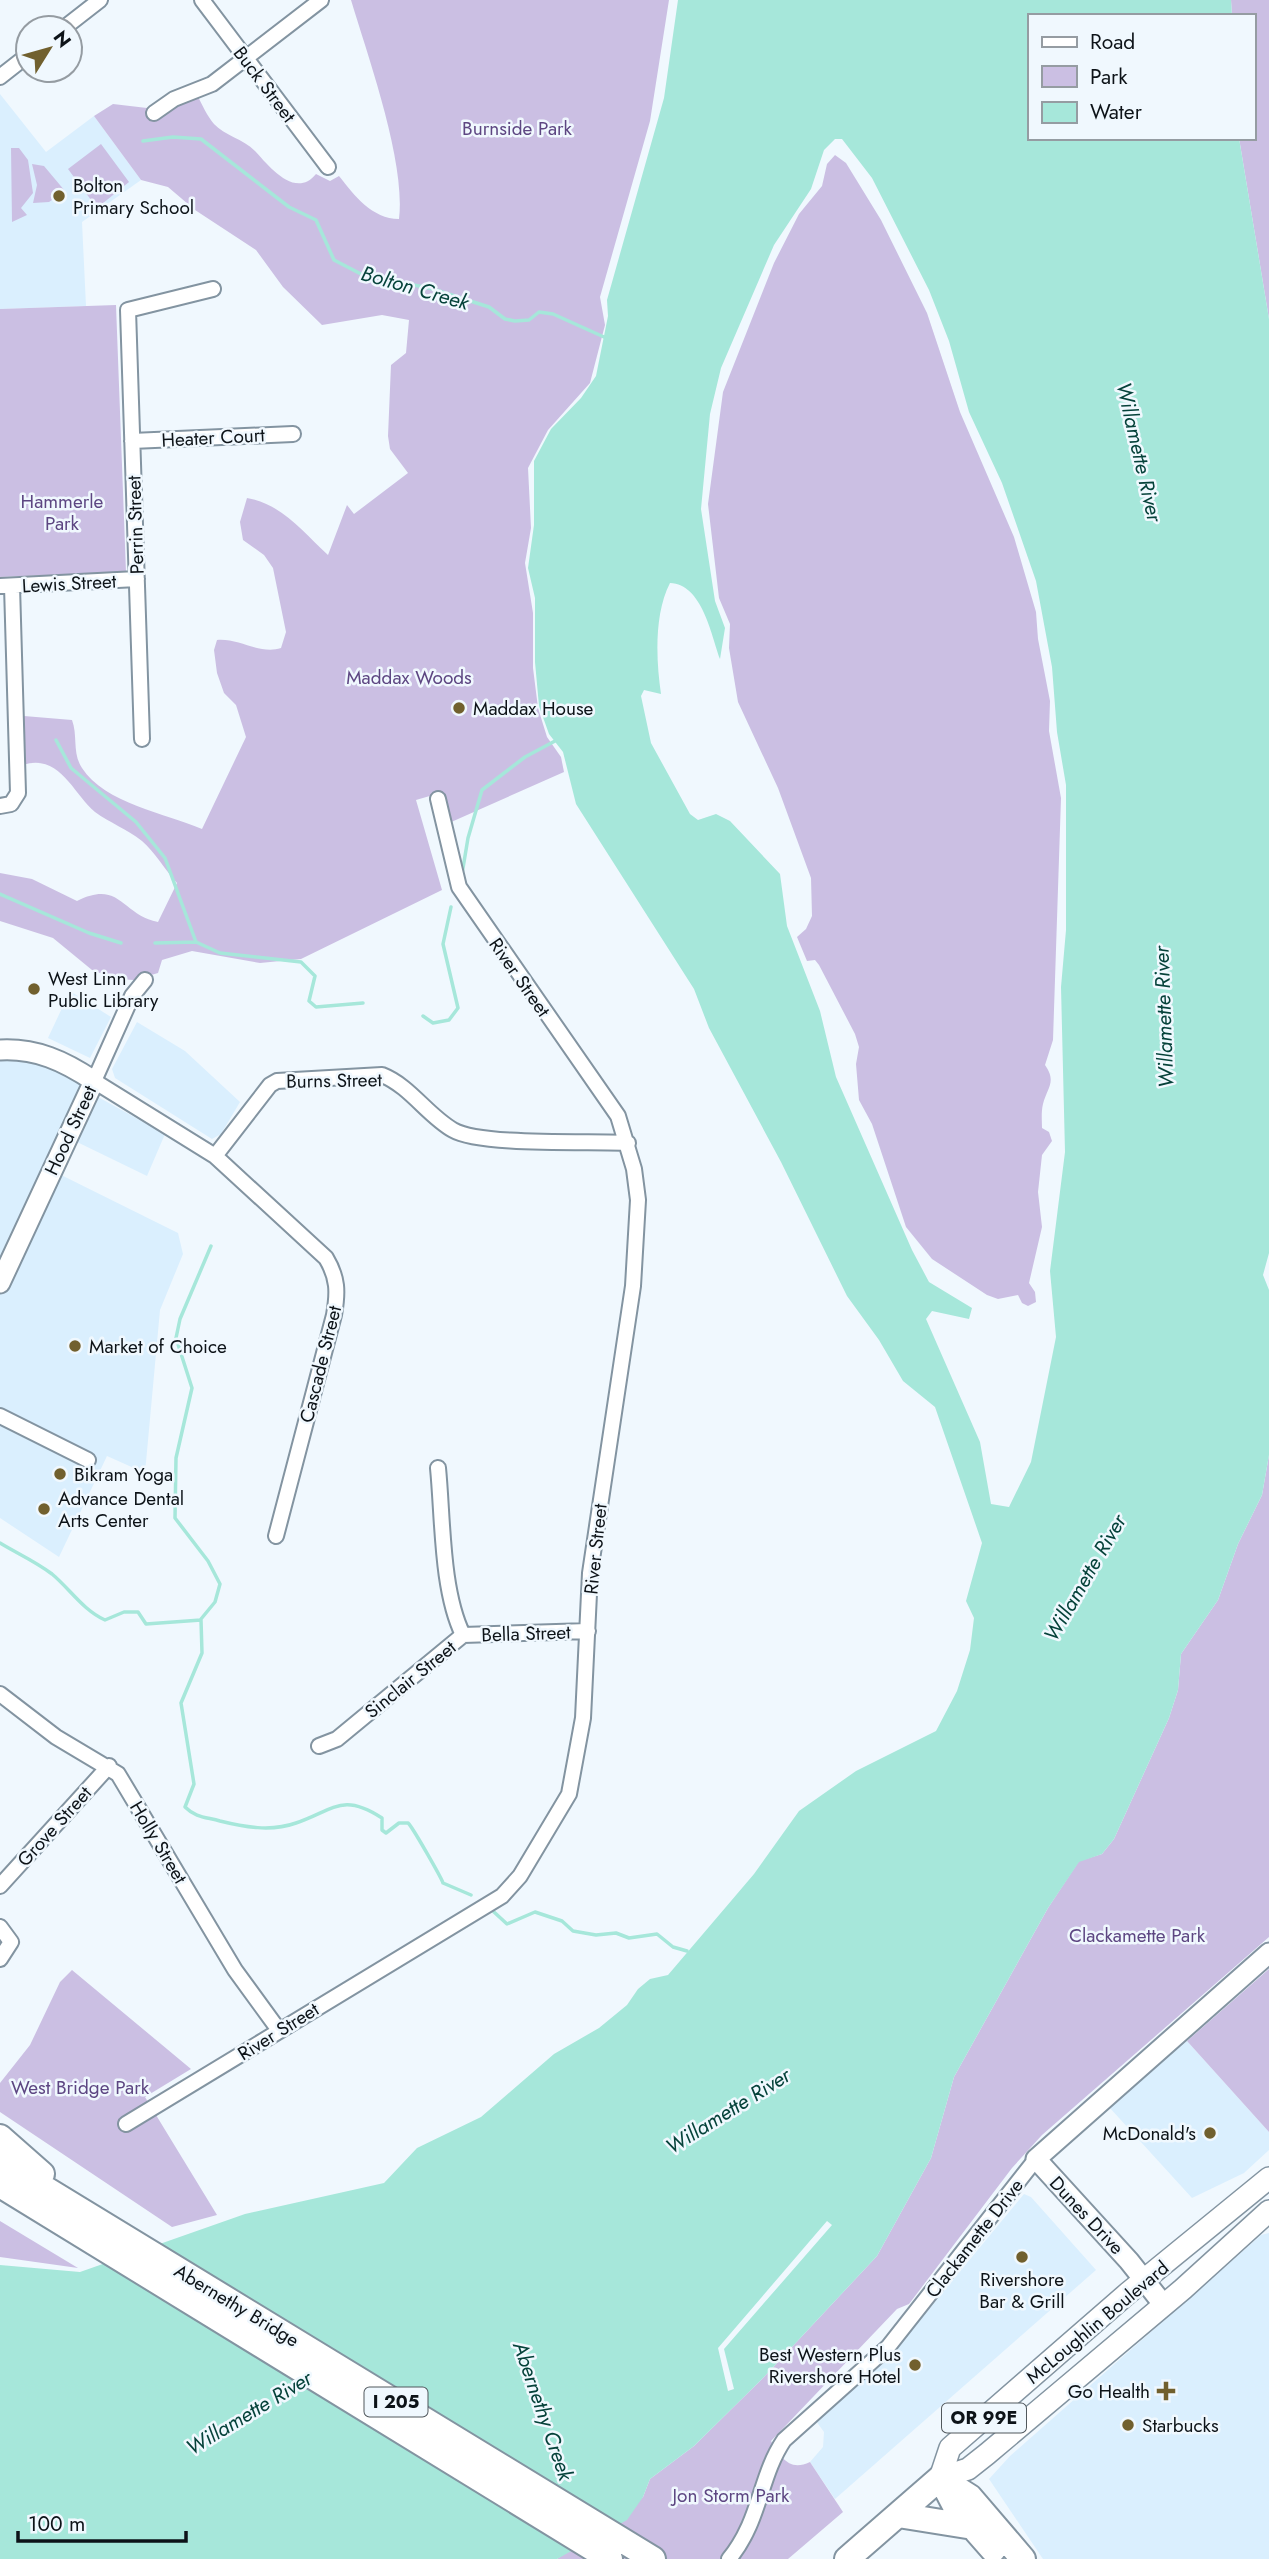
<svg xmlns="http://www.w3.org/2000/svg" width="1269" height="2559" viewBox="0 0 1269 2559" font-family="Jost,sans-serif">
<rect width="100%" height="100%" fill="#f0f8fe"/>
<path fill="#daeffe" d="M0 94 46 152 94 116 141 180 82 222 86 306 0 309Z
M70 991 111 1017 90 1058 48 1038Z
M137 1022 185 1051 240 1102 221 1134 212 1139 115 1078 112 1069Z
M0 1058 43 1062 84 1084 43 1166 178 1233 183 1254 160 1310 145 1473 107 1456 59 1557 0 1518Z
M98 1097 165 1134 147 1176 77 1142Z
M1187 2041 1269 2132V2150L1244 2173 1192 2198 1109 2107Z
M1024 2194 1031 2197 1096 2270 835 2499 810 2462 823 2447 824 2432 816 2421 885 2362Z
M1269 2233V2559H1043L989 2479 1010 2456 1261 2235Z"/>
<path fill="#cbbfe3" d="M351 0H669L650 121 600 297 605 325 590 383 548 430 528 468 531 528 525 563 533 613V668L538 708 547 737 561 757 564 772 449 823 440 793 416 800 442 890 301 959 260 963 192 951 162 960 158 973 134 980 116 979 92 970 53 938 0 921V873L32 879 77 901C120 879 122 915 158 922L177 883C165 870 155 852 142 841 127 829 110 823 95 812 73 794 60 753 23 765L24 716 72 720C78 736 72 753 82 768 104 803 167 814 202 829L246 737 236 705 224 693 217 673 214 650 217 640C239 638 260 655 281 648L286 632 273 568 264 555 243 540 240 522 247 498C282 504 303 532 328 555L347 505 354 514 408 473 390 449 388 436 391 365 406 353 409 320 382 315 322 325 283 287 256 250 195 210 168 187 141 180 94 116 113 104 147 108 156 118 197 95C202 104 207 116 214 124 224 135 243 139 255 151 268 165 295 200 316 174L330 181 339 176C354 195 372 219 399 219 406 162 368 57 351 0Z
M1231 0H1269V319L1239 138H1253V16H1232Z
M101 144 129 182 97 208 68 169Z
M11 148H19L28 160 33 193 21 208 27 215 12 222Z
M835 155 846 163 881 220 927 313 960 412 1014 537 1036 612 1038 639 1050 701 1049 731 1061 798 1053 1040 1045 1065C1057 1082 1047 1088 1043 1104 1041 1112 1042 1121 1042 1128L1049 1132 1052 1141 1042 1155 1038 1192 1042 1227 1029 1283 1035 1292 1036 1302 1028 1306 1022 1303 1018 1295 998 1299 987 1295 932 1259 906 1227 872 1124 859 1100 856 1064 859 1047 855 1034 819 965 815 960 807 961 797 937 806 929 812 916 811 878 778 788 738 702 729 648 730 624 719 598 708 504 723 392 774 263 799 214 822 186 827 164Z
M32 164 44 166 65 191 49 202 33 203 37 185Z
M116 305 126 572 0 577V309Z
M1269 1455V1937L1042 2135 1012 2168 909 2304 897 2309 771 2441C781 2457 789 2472 810 2462L843 2512 788 2559H557L643 2497 650 2479 694 2446 761 2380 877 2256 931 2158 954 2077 1048 1908 1079 1861 1102 1854 1114 1839 1169 1718 1178 1690 1181 1654 1218 1600 1238 1544 1262 1495Z
M1269 1969V2132L1187 2041Z
M72 1970 191 2069 145 2097 217 2215 172 2227 0 2112V2083L30 2045 60 1982Z
M0 2221 78 2268 0 2257Z"/>
<path fill="#a6e7da" fill-rule="evenodd" d="M678 0H1231L1232 16H1029V138H1239L1269 319V1253L1263 1275 1269 1290V1455L1262 1495 1238 1544 1218 1600 1181 1654 1178 1690 1169 1718 1114 1839 1102 1854 1079 1862 1048 1908 954 2077 931 2158 877 2256 761 2380 694 2446 650 2479 643 2497 627 2520 557 2559H0V2265L80 2272 245 2214 384 2183 417 2148 481 2117 554 2054 599 2028 627 2005 638 1989 650 1979 668 1975 754 1874 799 1811 856 1771 936 1731 957 1691 970 1650 974 1618 966 1601 982 1543 935 1407 903 1381 879 1340 847 1296 781 1162 709 1028 694 989 576 804 563 752 549 734 539 706 535 662V598L528 568 534 525V461L551 429 581 398 596 376 608 316 607 300 664 98ZM835 139H842L872 178 929 290 949 341 969 412 1002 483 1036 581 1052 667 1057 732 1066 785V930L1061 987 1065 1152 1050 1271 1056 1337 1031 1462 1009 1507 991 1504 980 1442 926 1319 932 1311 969 1319 972 1308 929 1282 912 1250 836 1077 820 1011 787 926 780 874 730 821 716 814 698 820 690 814 651 743 641 696 644 690 661 694C656 660 654 614 670 583 702 584 711 634 720 659L725 628 715 601 701 509 710 414 721 368 774 245 811 189 824 150Z"/>
<path fill="#f0f8fe" d="M827 2221 832 2225 724 2349 734 2389 728 2391 718 2348Z"/>
<g fill="none" stroke-linecap="round" stroke-linejoin="round">
<path stroke="#a6e7da" stroke-width="3.5" d="M143 141 173 137 201 139 289 207 316 220 334 260 361 274 433 289 489 307 505 319 515 321 529 320 539 312 553 314 604 337
M56 740 71 768 136 822 165 858 196 942
M462 874 468 838 482 790 525 757 555 741
M0 894 89 933 121 943
M155 943 196 942 220 953 301 962 315 976 309 1001 316 1007 363 1003
M423 1016 433 1023 449 1020 458 1008 443 944 451 907
M0 1543C18 1554 35 1561 52 1574 70 1589 83 1610 105 1620L124 1612H138L146 1624 201 1620 202 1653 181 1703 194 1784 185 1807C196 1818 206 1817 220 1821 244 1827 271 1832 296 1823 334 1810 342 1792 382 1818V1830L386 1833 399 1823H408C412 1826 442 1879 443 1883L471 1895
M201 1619 215 1602 220 1584 208 1561 175 1518 176 1458 192 1388 176 1338 180 1319 211 1246
M494 1912 507 1924 535 1912 562 1921 573 1931 596 1935 616 1933 629 1938 657 1934 673 1947 687 1951"/>
<defs>
<path id="street" d="M202 0 328 167
M64 28 100 0
M0 77 28 55
M154 113 174 99 212 84 321 0
M132 441 293 434
M0 586 137 579
M142 739 128 310 213 289
M0 806 11 804 18 793 12 586
M145 980 132 996 94 1081 215 1156 326 1258C338 1278 338 1292 334 1315L276 1536
M215 1156 270 1085 277 1081 382 1075C410 1086 427 1115 453 1130 480 1146 591 1141 628 1143
M0 1416 88 1460
M438 1468C443 1518 441 1590 463 1635
M463 1635 588 1631
M0 1694 56 1737 118 1774 235 1970 278 2029
M319 1746 337 1739 463 1635
M0 1886 109 1766
M0 1927 11 1942 0 1959
M126 2124 502 1896 520 1876 569 1794 583 1718 590 1573 633 1286 638 1200 634 1169 618 1116 459 887 438 799
M729 2559C761 2520 759 2477 784 2440L888 2347 1036 2159"/>
<path id="secondary" d="M0 1050C36 1048 64 1061 94 1081L0 1283
M1163 2304 1129 2261 1036 2159 1269 1953"/>
<path id="primary" d="M940 2478 950 2448 1128 2293 1269 2178
M940 2478 968 2469 987 2454 1183 2289 1269 2211"/>
<path id="highway" d="M0 2137 42 2174
M0 2161 653 2559
M0 2185 610 2559
M940 2478 970 2497 1023 2559
M942 2481 956 2508 993 2550
M898 2515 973 2527
M847 2559 940 2478"/>
</defs>
<use href="#street" stroke="#8394a1" stroke-width="18"/>
<use href="#secondary" stroke="#8394a1" stroke-width="23"/>
<use href="#primary" stroke="#8394a1" stroke-width="24"/>
<use href="#highway" stroke="#8394a1" stroke-width="28"/>
<use href="#street" stroke="#fff" stroke-width="14"/>
<use href="#secondary" stroke="#fff" stroke-width="19"/>
<use href="#primary" stroke="#fff" stroke-width="21"/>
<use href="#highway" stroke="#fff" stroke-width="24"/>
</g>
<g fill="#71602e" stroke="#f0f8fe" stroke-width="2.5">
<circle cx="59" cy="196" r="7"/>
<circle cx="459" cy="708" r="7"/>
<circle cx="34" cy="989" r="7"/>
<circle cx="75" cy="1346" r="7"/>
<circle cx="60" cy="1474" r="7"/>
<circle cx="44" cy="1509" r="7"/>
<circle cx="1210" cy="2133" r="7"/>
<circle cx="1022" cy="2257" r="7"/>
<circle cx="915" cy="2365" r="7"/>
<path d="M1162.5 2380.5h7v7h7v7h-7v7h-7v-7h-7v-7h7z"/>
<circle cx="1128" cy="2425" r="7"/>
</g>
<g text-anchor="middle" stroke-width="5" stroke-linejoin="round" paint-order="stroke">
<g fill="#f0f8fe" stroke="#51585d" stroke-width="2">
<rect x="364.5" y="2387.5" width="63" height="29" rx="5"/>
<rect x="942" y="2403.5" width="84" height="29" rx="5"/>
</g>
<g font-size="18" font-weight="bold" fill="#0d1318">
<text x="396" y="2408">I 205</text>
<text x="984" y="2424">OR 99E</text>
</g>
<g font-size="19" fill="#0d1318" stroke="#f0f8fe">
<text transform="translate(265 84) rotate(53)" y="7">Buck Street</text>
<text transform="translate(213 437) rotate(-3)" y="7">Heater Court</text>
<text transform="translate(135 525) rotate(-92)" y="7">Perrin Street</text>
<text transform="translate(69 583) rotate(-3)" y="7">Lewis Street</text>
<text transform="translate(520 977) rotate(55)" y="7">River Street</text>
<text transform="translate(334 1080) rotate(-1)" y="7">Burns Street</text>
<text transform="translate(70 1130) rotate(-65)" y="7">Hood Street</text>
<text transform="translate(320 1364) rotate(-76)" y="7">Cascade Street</text>
<text transform="translate(595 1549) rotate(-84)" y="7">River Street</text>
<text transform="translate(526 1633) rotate(-2)" y="7">Bella Street</text>
<text transform="translate(410 1679) rotate(-39)" y="7">Sinclair Street</text>
<text transform="translate(54 1826) rotate(-48)" y="7">Grove Street</text>
<text transform="translate(159 1842) rotate(59)" y="7">Holly Street</text>
<text transform="translate(278 2031) rotate(-32)" y="7">River Street</text>
<text transform="translate(1087 2215) rotate(47)" y="7">Dunes Drive</text>
<text transform="translate(974 2238) rotate(-52)" y="7">Clackamette Drive</text>
<text transform="translate(237 2305) rotate(31)" y="7">Abernethy Bridge</text>
<text transform="translate(1097 2322) rotate(-40)" y="7">McLoughlin Boulevard</text>
</g>
<g font-size="19" fill="#5d4682" stroke="#f0f8fe">
<text x="517" y="135">Burnside Park</text>
<text x="62" y="508">Hammerle<tspan x="62" dy="22">Park</tspan></text>
<text x="409" y="684">Maddax Woods</text>
<text x="1137" y="1942">Clackamette Park</text>
<text x="80" y="2094">West Bridge Park</text>
<text x="731" y="2502">Jon Storm Park</text>
</g>
<g font-size="19" fill="#0d1318" stroke="#f0f8fe" text-anchor="start">
<text x="73" y="192">Bolton<tspan x="73" dy="22">Primary School</tspan></text>
<text x="473" y="715">Maddax House</text>
<text x="48" y="985">West Linn<tspan x="48" dy="22">Public Library</tspan></text>
<text x="89" y="1353">Market of Choice</text>
<text x="74" y="1481">Bikram Yoga</text>
<text x="58" y="1505">Advance Dental<tspan x="58" dy="22">Arts Center</tspan></text>
<text x="1196" y="2140" text-anchor="end">McDonald's</text>
<text x="1022" y="2286" text-anchor="middle">Rivershore<tspan x="1022" dy="22">Bar &amp; Grill</tspan></text>
<text x="901" y="2361" text-anchor="end">Best Western Plus<tspan x="901" dy="22">Rivershore Hotel</tspan></text>
<text x="1150" y="2398" text-anchor="end">Go Health</text>
<text x="1142" y="2432">Starbucks</text>
</g>
<g font-size="21" font-style="italic" fill="#05423a" stroke="#f0f8fe">
<text transform="translate(415 288) rotate(16)" y="7">Bolton Creek</text>
<text transform="translate(1139 452) rotate(77)" y="7">Willamette River</text>
<text transform="translate(1164 1017) rotate(-92)" y="7">Willamette River</text>
<text transform="translate(1085 1578) rotate(-60)" y="7">Willamette River</text>
<text transform="translate(728 2111) rotate(-32)" y="7">Willamette River</text>
<text transform="translate(543 2411) rotate(71)" y="7">Abernethy Creek</text>
<text transform="translate(249 2413) rotate(-31)" y="7">Willamette River</text>
</g>
</g>
<rect x="1028" y="14" width="228" height="126" fill="#f0f8fe" stroke="#959ca2" stroke-width="2"/>
<rect x="1042" y="37" width="35" height="10" fill="#ffffff" stroke="#959ca2" stroke-width="2"/>
<text x="1090" y="49" font-size="21" fill="#0d1318">Road</text>
<rect x="1042" y="66" width="35" height="21" fill="#cbbfe3" stroke="#959ca2" stroke-width="2"/>
<text x="1090" y="84" font-size="21" fill="#0d1318">Park</text>
<rect x="1042" y="102" width="35" height="21" fill="#a6e7da" stroke="#959ca2" stroke-width="2"/>
<text x="1090" y="119" font-size="21" fill="#0d1318">Water</text>
<g transform="translate(49 49) rotate(53)"><circle r="33" fill="#f0f8fe" stroke="#959ca2" stroke-width="2"/>
<path d="M0-5L12 26L0 18L-12 26Z" fill="#71602e"/>
<text y="-10" font-size="19" font-weight="bold" text-anchor="middle" fill="#0d1318">N</text>
</g>
<path d="M18 2531v10h168v-10" fill="none" stroke="#0d1318" stroke-width="3.5"/>
<text x="28" y="2531" font-size="21" fill="#0d1318" stroke="#f0f8fe" stroke-width="5" paint-order="stroke">100 m</text>
</svg>
